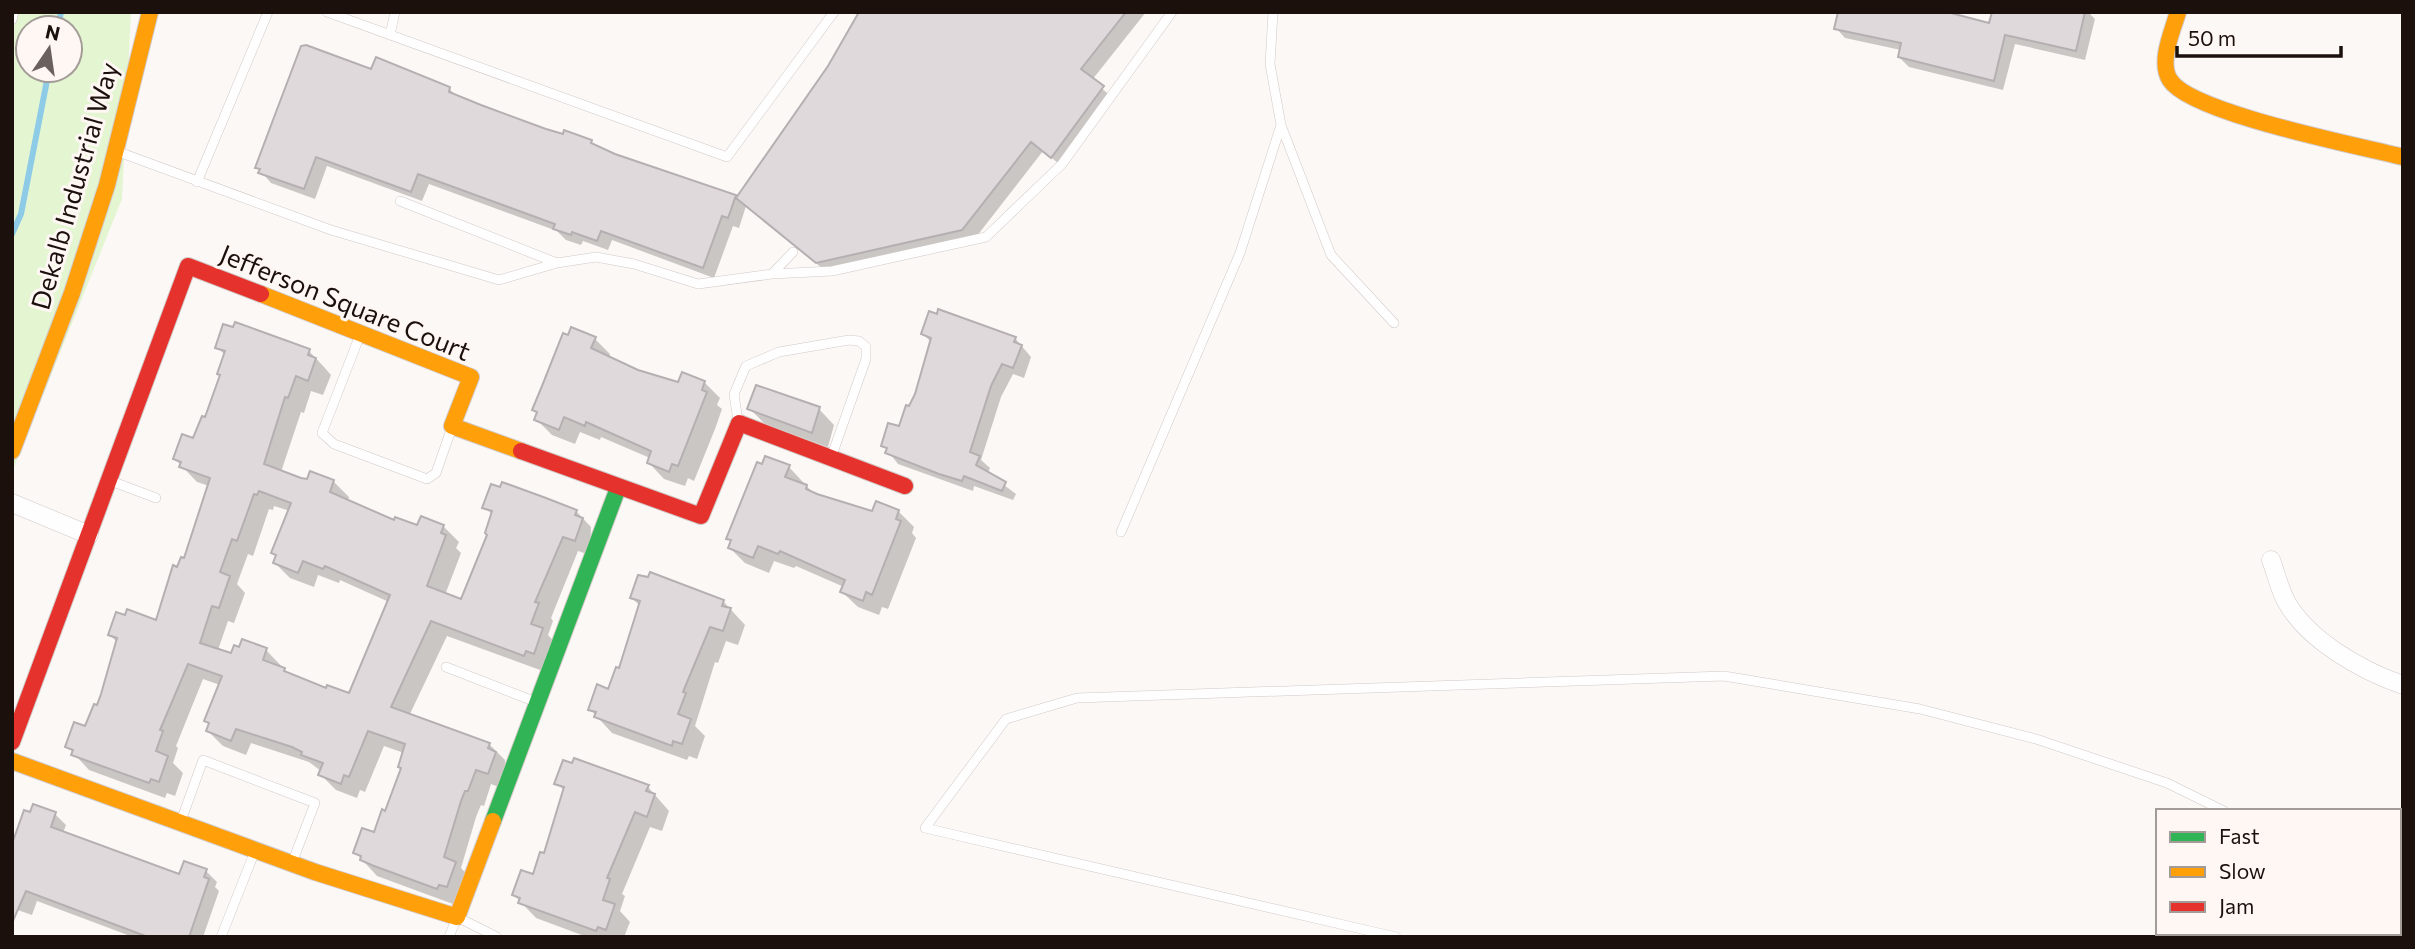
<svg xmlns="http://www.w3.org/2000/svg" width="2415" height="949" viewBox="0 0 2415 949" font-family="Commissioner,sans-serif">
<rect width="100%" height="100%" fill="#fcf8f6"/>
<path fill="#e4f5d2" fill-rule="evenodd" d="M12 12H131L122 199 12 472ZM28 28H70V70H28Z"/>
<path fill="#0003" fill-rule="evenodd" d="M861 12H1146L1092 80 1113 98 1063 167 1043 151 973 241 828 273 746 206 739 228 733 226 714 278 612 240 608 250 583 241 581 245 566 240 557 231 429 184 422 201 327 166 315 199 271 183 257 167 372 72 449 89 459 98 545 131 591 142 596 147 738 199 830 67Z
M1840 12H1950L1949 15 1991 25 1993 12H2088L2095 19 2085 60 2015 44 2003 90 1909 67 1899 57 1901 50 1845 38 1836 28Z
M923 334 1015 338 1031 357 1024 378 1013 374 1001 397 981 460 990 468 988 473 1016 494 1013 500 974 486 973 491 898 464 883 445 901 429 916 395 931 342Z
M595 339 610 354 609 358 638 372 679 384 704 382 720 398 717 405 722 409 715 429 694 481 688 478 685 486 664 479 649 463 650 458 601 437 600 440 580 432 575 444 552 435 536 419Z
M217 347 309 351 324 367 331 375 323 395 311 391 304 413 301 412 281 472 308 480 311 473 334 482 349 497 348 501 394 522 418 528 443 526 459 542 456 548 461 553 445 595 462 601 489 535 493 515 484 507 576 511 591 527 590 555 578 551 551 618 553 621 548 635 558 646 540 670 447 636 409 716 489 744 505 760 504 789 491 784 484 806 481 805 476 817 461 868 471 879 453 904 377 876 355 852 375 834 386 813 402 769 404 753 384 746 365 792 360 790 357 798 336 790 320 774 321 771 309 762 251 743 246 755 223 746 208 731 210 725 206 721 220 685 203 679 176 746 178 748 173 763 183 773 175 796 167 793 165 798 89 770 67 746 87 728 98 707 118 643 110 635 157 622 185 560 209 486 197 482 175 459 194 440 206 420 222 376 225 355ZM274 506 290 511 273 553 277 557 275 563 290 578 314 587 318 575 339 583 340 580 389 602 350 695 327 690 290 675 266 650 232 655 218 650 228 621 234 623 245 593 237 584 248 554 253 556 269 509 273 510Z
M749 408 819 409 834 425 828 447 765 424Z
M789 467 814 494 873 513 898 511 914 527 912 533 916 538 888 609 882 607 879 615 858 607 842 592 844 587 796 566 794 568 774 561 769 573 745 563 730 548 732 542 729 538Z
M632 598 723 601 745 625 738 645 726 641 718 663 715 662 695 726 705 736 697 759 689 756 687 760 612 733 590 709 610 691 621 670 640 606Z
M556 783 648 787 669 811 662 831 650 827 622 894 625 896 620 911 630 922 624 937H587L536 918 514 895 534 876 545 855 565 791Z
M55 814 66 825 63 833 180 876 206 871 217 882 215 887 219 891 203 937H133L37 901 32 915 12 908Z"/>
<g fill="none" stroke-linecap="round" stroke-linejoin="round">
<path stroke="#8dcbe7" stroke-width="6" d="M58 28 61 12
M12 234 21 214 49 70"/>
</g>
<path fill="#e0d9dc" stroke="#b6afb2" stroke-width="2" fill-rule="evenodd" d="M859 12H1126L1081 69 1104 86 1051 158 1031 142 962 230 816 263 736 198 828 66Z
M1838 12H1947L1989 23 1992 12H2085L2076 51 2005 35 1994 81 1898 57 1901 43 1834 29Z
M306 45 371 69 376 57 450 87 449 92 481 105 546 129 563 134 564 130 592 140 591 143 615 154 736 195 728 218 722 216 703 268 601 231 597 241 572 232 571 235 553 229 555 224 418 174 411 192 316 157 304 189 258 173 260 169 255 168 276 112 301 46Z
M938 309 1016 337 1014 342 1022 345 1013 368 1002 364 991 386 970 452 980 456 976 465 1006 482 1002 491 964 476 962 481 939 474 885 453 887 448 881 446 888 423 899 426 906 405 909 406 915 394 931 338 921 334 929 311 937 314Z
M235 322 310 349 308 355 316 358 308 381 296 376 288 398 285 397 264 464 301 478 307 479 310 471 334 480 330 492 394 520 395 517 417 525 421 516 444 525 441 533 446 535 427 586 461 599 487 535 485 533 492 511 482 508 491 484 500 487 502 482 546 498 577 510 575 515 583 518 575 541 563 537 535 602 539 603 531 624 543 628 534 654 526 651 524 656 431 621 391 707 490 743 488 748 496 752 488 774 476 770 468 791H465L461 801 444 857 456 862 447 887 439 885 437 889 374 866 360 860 361 856 353 853 362 828 374 832 382 809 385 811 401 768 398 767 405 744 368 731 349 777 344 775 341 784 318 775 323 763 301 755 302 752 292 747 236 729 231 741 206 731 209 723 204 721 222 676 188 664 160 730 163 731 156 751 168 756 159 782 151 779 149 783 71 755 73 750 65 747 74 722 85 726 94 704 97 705 101 694 117 638 108 635 116 612 125 615 127 609 156 620 173 565 177 567 181 557 184 558 210 478 179 467 181 462 173 459 182 434 193 438 202 416 205 417 220 375 217 374 225 351 215 348 223 324 233 327ZM259 491 291 503 271 553 276 555 273 563 298 573 303 561 323 569 325 566 390 595 349 693 327 685 326 688 284 671 285 668 263 660 267 648 242 639 239 647 234 645 231 653 200 643 212 606 219 608 230 576 220 572 232 539 237 541 254 494 257 495Z
M571 327 596 337 591 348 638 370 678 382 682 372 705 381 702 390 707 392 678 466 672 464 669 472 647 463 651 451 586 422 585 426 564 417 559 430 534 420 537 412 532 410 542 386 563 333 568 335Z
M756 385 820 407 812 433 747 409Z
M765 456 790 465 785 477 807 485 806 489 817 494 872 511 876 501 899 510 896 519 901 521 872 595 866 592 863 601 840 592 845 580 780 551 778 554 758 546 753 558 728 548 731 540 726 539 757 462 762 464Z
M650 572 724 600 722 606 731 608 723 631 710 627 683 692 686 693 678 714 691 719 682 744 673 741 672 746 648 737 594 717 596 712 588 710 597 684 608 689 616 667 619 668 640 601 630 598 638 575 648 577Z
M574 758 649 785 646 791 655 794 647 817 635 812 607 878 610 879 603 900 615 904 606 930 598 927 596 931 518 903 520 898 512 895 521 870 533 874 540 852 544 853 564 787 554 784 563 760 572 763Z
M33 804 56 812 51 827 179 874 184 861 207 869 204 877 209 879 189 937H148L26 891 12 923V844L24 810 30 812Z"/>
<g fill="none" stroke-linecap="round" stroke-linejoin="round">
<defs>
<path id="lane" d="M327 12 727 157 834 12
M1273 12 1270 64 1281 125 1331 255 1394 323
M12 20 14 12
M390 35 395 12
M116 151 331 230 499 280 557 263 596 257 634 264 698 284 772 274 793 252
M197 182 268 12
M400 201 557 263
M772 274 832 271 986 237 1062 164 1172 12
M360 335 322 433 334 444 427 479 436 473 452 427
M738 421 734 394 746 366 779 352 849 340 859 341 866 347V359L831 458
M111 481 156 498
M1121 532 1240 253 1281 125
M446 667 536 702
M181 821 203 760 315 803 292 863
M2399 893 2403 895
M221 937 255 851
M449 937 457 917 497 937
M1396 937 925 828 1006 719 1077 698 1724 676 1920 709 2036 739 2167 783 2224 811"/>
<path id="street" d="M12 503 89 535
M2271 560C2276 573 2279 588 2286 601 2307 640 2362 671 2403 685"/>
<path id="fast" d="M493 821 618 488"/>
<path id="slow" d="M2178 12C2173 30 2158 62 2170 80 2190 113 2360 146 2403 157
M261 294 471 377 452 426 521 451
M12 451 72 293 107 185 150 12
M12 761 315 872 457 917 493 821"/>
<path id="jam" d="M521 451 701 516 739 423 905 486
M12 742 188 266 261 294"/>
</defs>
<use href="#lane" stroke="#d1c9c6" stroke-width="10"/>
<use href="#street" stroke="#d1c9c6" stroke-width="19"/>
<use href="#fast" stroke="#d1c9c6" stroke-width="18"/>
<use href="#slow" stroke="#d1c9c6" stroke-width="18"/>
<use href="#jam" stroke="#d1c9c6" stroke-width="18"/>
<use href="#lane" stroke="#fffefe" stroke-width="9"/>
<use href="#street" stroke="#fffefe" stroke-width="18"/>
<use href="#fast" stroke="#30b455" stroke-width="16"/>
<use href="#slow" stroke="#ff9f0a" stroke-width="16"/>
<use href="#jam" stroke="#e5322d" stroke-width="16"/>
</g>
<g text-anchor="middle" stroke-width="6" stroke-linejoin="round" paint-order="stroke">
<g font-size="26" fill="#1b100c" stroke="#fef7f4">
<text transform="translate(75 186) rotate(-74)" y="9">Dekalb Industrial Way</text>
<text transform="translate(345 303) rotate(22)" y="9">Jefferson Square Court</text>
</g>
</g>
<rect width="2415" height="949" fill="none" stroke="#1b100c" stroke-width="28"/>
<rect x="2156" y="809" width="245" height="126" fill="#fef7f4" stroke="#a39b97" stroke-width="2"/>
<rect x="2170" y="832" width="35" height="10" fill="#30b455" stroke="#a39b97" stroke-width="2"/>
<text x="2219" y="844" font-size="21" fill="#1b100c">Fast</text>
<rect x="2170" y="867" width="35" height="10" fill="#ff9f0a" stroke="#a39b97" stroke-width="2"/>
<text x="2219" y="879" font-size="21" fill="#1b100c">Slow</text>
<rect x="2170" y="902" width="35" height="10" fill="#e5322d" stroke="#a39b97" stroke-width="2"/>
<text x="2219" y="914" font-size="21" fill="#1b100c">Jam</text>
<g transform="translate(49 49) rotate(13)"><circle r="33" fill="#fef7f4" stroke="#a39b97" stroke-width="2"/>
<path d="M0-5L12 26L0 18L-12 26Z" fill="#6a615e"/>
<text y="-10" font-size="19" font-weight="bold" text-anchor="middle" fill="#1b100c">N</text>
</g>
<path d="M2177 46v10h164v-10" fill="none" stroke="#1b100c" stroke-width="3.5"/>
<text x="2188" y="46" font-size="21" fill="#1b100c" stroke="#fef7f4" stroke-width="5" paint-order="stroke">50 m</text>
</svg>
